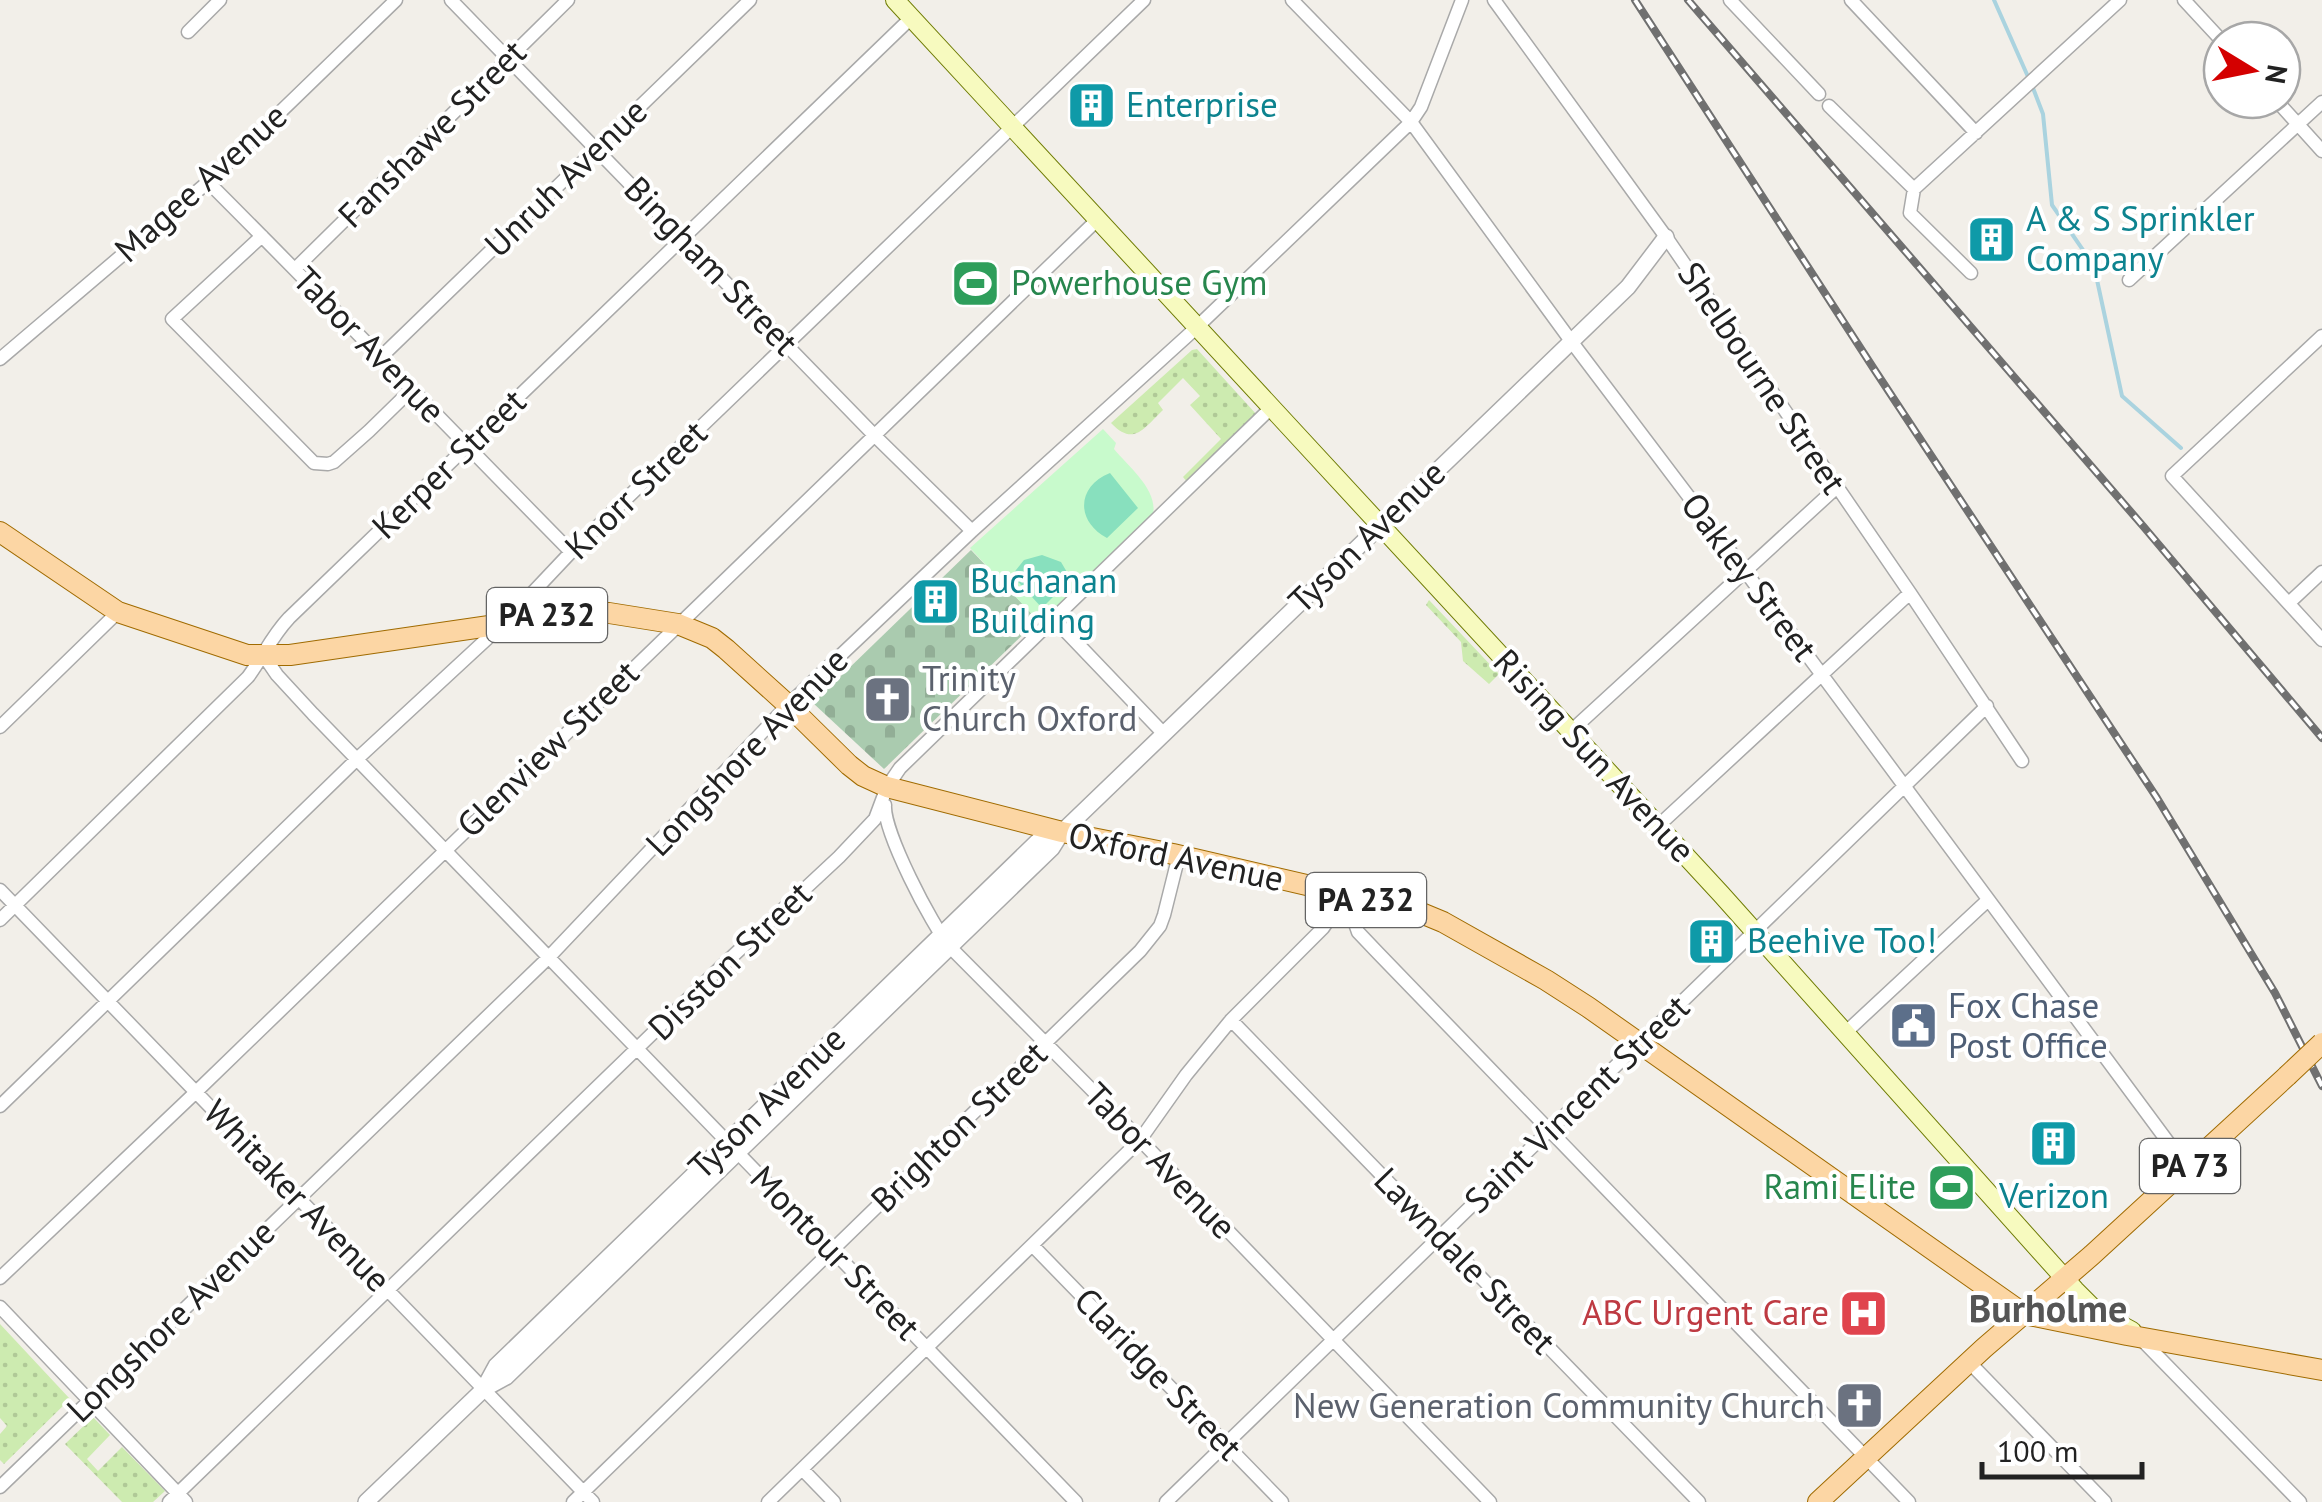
<svg xmlns="http://www.w3.org/2000/svg" width="2322" height="1502" viewBox="0 0 2322 1502" font-family="'PT Sans',sans-serif">
<defs>
<pattern id="grass-dots" width="8" height="8" patternUnits="userSpaceOnUse" patternTransform="scale(2.5)"><rect width="8" height="8" fill="#cdebb0"/><path d="M2 2h.1M6 6h.1" fill="none" stroke="#b0c997" stroke-width="1.8" stroke-linecap="round"/></pattern>
<pattern id="cemetery-stones" width="16" height="16" patternUnits="userSpaceOnUse" patternTransform="scale(2.5)"><rect width="16" height="16" fill="#aacbaf"/><path d="M2 7V4a2 2 0 0 1 4 0v3zM10 15v-3a2 2 0 0 1 4 0v3z" fill="#92ae96"/></pattern>
</defs>
<rect width="100%" height="100%" fill="#f2efe9"/>
<path fill="url(#grass-dots)" d="M1197 349 1257 415 1188 483 1183 477 1221 439 1190 405 1200 396 1183 378 1158 403 1163 410C1144 428 1134 447 1111 423L1192 350Z
M1429 600 1499 674 1489 684 1463 661 1461 642 1426 605Z
M0 1324 70 1399 4 1464 0 1460V1434L7 1426 0 1418Z
M93 1417 110 1435 87 1459 98 1471 122 1447 165 1491 153 1502H122L65 1444Z"/>
<path fill="url(#cemetery-stones)" d="M971 550 1038 620 884 769 813 703Z"/>
<path fill="#c8facc" d="M1103 429 1116 443 1114 449C1129 467 1158 490 1153 514L1041 624 970 548Z"/>
<path fill="#88e0be" d="M1110 473 1138 508 1107 538C1075 521 1077 486 1110 473Z
M1042 555 1061 562 1071 579 1042 608 1012 575 1024 560Z"/>
<g fill="none" stroke-linecap="round" stroke-linejoin="round">
<path stroke="#aad3df" stroke-width="4" d="M1994 0 2029 79
M2033 88 2043 114 2052 205 2094 266 2122 396 2181 448"/>
<defs>
<path id="minor" d="M451 0 874 435 972 531
M1292 0 1411 122 1571 341 1745 571 2188 1169
M1494 0 1666 237 1910 593 2022 761
M1730 0 1819 94
M1851 0 1976 133
M2184 0 2222 41
M188 32 220 0
M2276 100 2322 151
M1829 106 1914 189
M208 182C330 304 450 429 571 552
M262 236 172 319 178 325 314 463 328 464 334 462 369 431 411 390
M296 268 568 0
M1971 273 1910 213 1914 189 2120 0
M2129 280 2322 102
M2322 336 2172 476 2322 640
M381 357 750 0
M0 359 208 182 396 0
M2289 603 2322 572
M1053 618 1164 734
M264 656 277 675 313 714 1076 1502
M0 727 118 612
M1571 731 1837 487
M885 805C883 831 932 926 950 947L1090 1088 1490 1502
M1658 826 1910 593
M0 890 593 1502
M1345 895 1358 932 1378 953 1909 1502
M0 920 248 677C263 657 271 637 289 618L911 18
M1231 1020 1699 1502
M1845 1033 1988 900
M0 1106 357 759 503 624 571 552 1144 0
M1033 1246 1282 1502
M0 1278 196 1092 1096 221
M0 1307 186 1502
M2141 1339 2300 1502
M1969 1362 2105 1502
M802 1469 834 1502
M0 1487 549 957 788 705 972 531 1196 328 1411 122 1421 107 1462 0
M169 1502 720 968 839 857 875 819 887 787 900 768 1272 407
M573 1502 1140 951 1160 926 1164 915 1179 855
M768 1502 1140 1140 1186 1075 1231 1020 1323 928 1345 895
M1166 1502 1987 706"/>
<path id="tertiary" d="M484 1388 496 1366 1038 841 1062 832
M366 1502 484 1389 506 1377 1052 848 1062 832 1628 287 1666 237"/>
<path id="secondary" d="M895 0 1721 894 2075 1290 2097 1312 2132 1331"/>
<path id="primary" d="M0 532 118 612 247 655H290L503 624 557 613H609L678 624 712 638 726 649 788 705 849 765 863 776 887 787 1062 832 1173 854 1414 910 1443 922 1546 980 1588 1007 2024 1314 2127 1335 2322 1370
M1818 1502 1984 1348 2092 1255 2287 1076"/>
</defs>
<use href="#minor" stroke="#a9a9a9" stroke-width="15"/>
<use href="#tertiary" stroke="#a9a9a9" stroke-width="18"/>
<use href="#secondary" stroke="#707d05" stroke-width="20"/>
<use href="#primary" stroke="#a06b00" stroke-width="22"/>
<use href="#minor" stroke="#fff" stroke-width="12"/>
<use href="#tertiary" stroke="#fff" stroke-width="15"/>
<use href="#secondary" stroke="#f7fabf" stroke-width="18"/>
<use href="#primary" stroke="#fcd6a4" stroke-width="20"/>
<defs>
<path id="rail" d="M1635 0 1874 369 2157 798 2275 993 2322 1086
M1688 0 2143 526 2322 738"/>
</defs>
<use href="#rail" stroke="#707070" stroke-width="8"/>
<use href="#rail" stroke="#fff" stroke-width="4" stroke-dasharray="11" stroke-linecap="butt"/>
<defs>
<path id="primary-bridge" d="M2287 1076 2322 1043"/>
</defs>
<use href="#primary-bridge" stroke="#a06b00" stroke-width="22" stroke-linecap="butt"/>
<use href="#primary-bridge" stroke="#fcd6a4" stroke-width="20"/>
</g>
<defs>
<symbol id="building-square" viewBox="-11 -11 22 22"><rect x="-9" y="-9" width="18" height="18" rx="4" fill="#0f9aa8" stroke="#fff"/><path d="M-4-6H4V6H1V3H-1V6H-4ZM-2.5-4.3h1.7v1.8h-1.7ZM.8-4.3h1.7v1.8H.8ZM-2.5-1h1.7V.8h-1.7ZM.8-1h1.7V.8H.8Z" fill="#fff"/></symbol>
<symbol id="stadium-square" viewBox="-11 -11 22 22"><rect x="-9" y="-9" width="18" height="18" rx="4" fill="#2e9e5b" stroke="#fff"/><path d="M0-5a6.5 5 0 1 0 0 10a6.5 5 0 1 0 0-10ZM-3.5-1.8h7v3.6h-7Z" fill="#fff"/></symbol>
<symbol id="church-square" viewBox="-11 -11 22 22"><rect x="-9" y="-9" width="18" height="18" rx="4" fill="#6b7280" stroke="#fff"/><path d="M-1.2-6h2.4v3.5h3.3v2.4h-3.3V6h-2.4V-.1h-3.3v-2.4h3.3Z" fill="#fff"/></symbol>
<symbol id="civic-square" viewBox="-11 -11 22 22"><rect x="-9" y="-9" width="18" height="18" rx="4" fill="#5c6f8a" stroke="#fff"/><path d="M-.6-6.5H3V-4.5H.6V-3L4-1V1h2V6H-6V1h2V-1L-.6-3ZM-1.2 2.5V6h2.4V2.5Z" fill="#fff"/></symbol>
<symbol id="hospital-square" viewBox="-11 -11 22 22"><rect x="-9" y="-9" width="18" height="18" rx="4" fill="#e0444e" stroke="#fff"/><path d="M-5-5h3v3.5h4V-5h3V5h-3V1.5h-4V5h-3Z" fill="#fff"/></symbol>
</defs>
<g fill-rule="evenodd">
<use href="#building-square" x="1064" y="78" width="55" height="55"/>
<use href="#building-square" x="1964" y="212" width="55" height="55"/>
<use href="#stadium-square" x="948" y="256" width="55" height="55"/>
<use href="#building-square" x="908" y="574" width="55" height="55"/>
<use href="#church-square" x="860" y="672" width="55" height="55"/>
<use href="#building-square" x="1684" y="914" width="55" height="55"/>
<use href="#civic-square" x="1886" y="998" width="55" height="55"/>
<use href="#building-square" x="2026" y="1116" width="55" height="55"/>
<use href="#stadium-square" x="1924" y="1160" width="55" height="55"/>
<use href="#hospital-square" x="1836" y="1286" width="55" height="55"/>
<use href="#church-square" x="1832" y="1378" width="55" height="55"/>
</g>
<g text-anchor="middle" stroke-width="8" stroke-linejoin="round" paint-order="stroke">
<g fill="#fff" stroke="#646464" stroke-width="2.5">
<rect x="487" y="588" width="120" height="54" rx="8"/>
<rect x="1306" y="873" width="120" height="54" rx="8"/>
<rect x="2140" y="1139" width="100" height="54" rx="8"/>
</g>
<g font-size="32" font-weight="bold" fill="#222">
<text x="547" y="626">PA 232</text>
<text x="1366" y="911">PA 232</text>
<text x="2190" y="1177">PA 73</text>
</g>
<g font-size="35" fill="#0d838f" stroke="#fff" text-anchor="start">
<text x="1126" y="117">Enterprise</text>
<text x="2026" y="231">A &amp; S Sprinkler<tspan x="2026" dy="40">Company</tspan></text>
<text x="970" y="593">Buchanan<tspan x="970" dy="40">Building</tspan></text>
<text x="1747" y="953">Beehive Too!</text>
<text x="2054" y="1208" text-anchor="middle">Verizon</text>
</g>
<g font-size="35" fill="#222" stroke="#fff">
<text transform="translate(432 134) rotate(-45)" y="12">Fanshawe Street</text>
<text transform="translate(566 178) rotate(-44)" y="12">Unruh Avenue</text>
<text transform="translate(201 183) rotate(-42)" y="12">Magee Avenue</text>
<text transform="translate(711 266) rotate(46)" y="12">Bingham Street</text>
<text transform="translate(369 345) rotate(46)" y="12">Tabor Avenue</text>
<text transform="translate(1762 378) rotate(56)" y="12">Shelbourne Street</text>
<text transform="translate(449 464) rotate(-44)" y="12">Kerper Street</text>
<text transform="translate(636 490) rotate(-44)" y="12">Knorr Street</text>
<text transform="translate(1367 537) rotate(-44)" y="12">Tyson Avenue</text>
<text transform="translate(1749 577) rotate(53)" y="12">Oakley Street</text>
<text transform="translate(548 749) rotate(-44)" y="12">Glenview Street</text>
<text transform="translate(747 752) rotate(-46)" y="12">Longshore Avenue</text>
<text transform="translate(1594 756) rotate(47)" y="12">Rising Sun Avenue</text>
<text transform="translate(1176 857) rotate(12)" y="12">Oxford Avenue</text>
<text transform="translate(730 961) rotate(-44)" y="12">Disston Street</text>
<text transform="translate(767 1103) rotate(-44)" y="12">Tyson Avenue</text>
<text transform="translate(1577 1104) rotate(-44)" y="12">Saint Vincent Street</text>
<text transform="translate(959 1127) rotate(-44)" y="12">Brighton Street</text>
<text transform="translate(1160 1161) rotate(46)" y="12">Tabor Avenue</text>
<text transform="translate(297 1196) rotate(46)" y="12">Whitaker Avenue</text>
<text transform="translate(835 1253) rotate(46)" y="12">Montour Street</text>
<text transform="translate(1465 1261) rotate(46)" y="12">Lawndale Street</text>
<text transform="translate(171 1321) rotate(-44)" y="12">Longshore Avenue</text>
<text transform="translate(1158 1374) rotate(46)" y="12">Claridge Street</text>
</g>
<g font-size="35" fill="#27864d" stroke="#fff" text-anchor="start">
<text x="1011" y="295">Powerhouse Gym</text>
<text x="1916" y="1199" text-anchor="end">Rami Elite</text>
</g>
<g font-size="35" fill="#5b616d" stroke="#fff" text-anchor="start">
<text x="922" y="691">Trinity<tspan x="922" dy="40">Church Oxford</tspan></text>
<text x="1825" y="1418" text-anchor="end">New Generation Community Church</text>
</g>
<g font-size="35" fill="#4e5e75" stroke="#fff" text-anchor="start">
<text x="1948" y="1018">Fox Chase<tspan x="1948" dy="40">Post Office</tspan></text>
</g>
<g font-size="35" fill="#be3a42" stroke="#fff" text-anchor="end">
<text x="1829" y="1325">ABC Urgent Care</text>
</g>
<g font-size="38" font-weight="bold" fill="#555" stroke="#fff">
<text x="2048" y="1322">Burholme</text>
</g>
</g>
<g transform="translate(2252 70) rotate(100)"><circle r="48" fill="#ffffff" stroke="#a7a7a7" stroke-width="2.5"/>
<path d="M0-8L18 38L0 25L-18 38Z" fill="#d40000"/>
<text y="-15" font-size="28" font-weight="bold" text-anchor="middle" fill="#222222">N</text>
</g>
<path d="M1982 1462v15h160v-15" fill="none" stroke="#222222" stroke-width="5"/>
<text x="1997" y="1462" font-size="30" fill="#222222" stroke="#ffffff" stroke-width="8" paint-order="stroke">100 m</text>
</svg>
